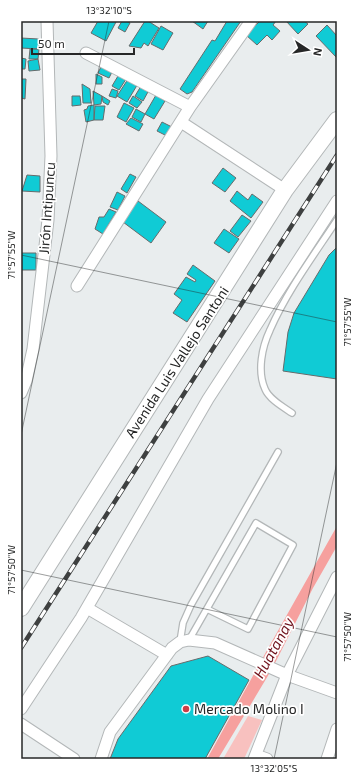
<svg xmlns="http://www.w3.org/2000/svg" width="358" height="780" viewBox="0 0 358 780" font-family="'Exo 2',sans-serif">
<rect width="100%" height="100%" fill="#e9edee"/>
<path fill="#f8c1bf" d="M248 716 262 720 244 759H223Z"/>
<path fill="#f6a09e" d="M337 526V546L313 588 272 669 218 759H207L266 652Z"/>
<path fill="#10cbd5" stroke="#676b6b" d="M98 21H113L116 22 106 41 91 33Z
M122 21H126L130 23 125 32 118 28Z
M145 21H148L159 28 148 46 144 43 141 48 129 46Z
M192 21H208L203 29Z
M227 21H241L192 92 187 94 180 89 212 40 215 41Z
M260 21H276L273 25 280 31 272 40 267 35 257 45 246 35Z
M286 21H304L308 24 298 34Z
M327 25 337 36V58L316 36Z
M161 26 173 33 163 50 151 44Z
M21 38 39 39V49L21 48Z
M30 49H39L38 59H29Z
M21 58 26 59 25 69H21Z
M38 59 40 70 29 71 28 61Z
M103 63 114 68 109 78 98 73Z
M121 71 128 76 119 90 112 86Z
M96 74 102 77V84H96Z
M130 76 139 82 127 102 117 96Z
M21 79H26L25 99 21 98Z
M82 84 90 89 91 103H83Z
M141 86 149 90 143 101 135 96Z
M112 89 118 91 116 98 109 96Z
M93 91 102 96 101 104 94 105Z
M156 95 165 101 154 119 145 114Z
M72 96H80L81 105 72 106Z
M102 96 110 101 108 105 103 102Z
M133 96 142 102 137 108 129 103Z
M124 103 134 108 126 122 117 117Z
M94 105V120L86 122 84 110 87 109 88 106Z
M95 106H105L103 120H94Z
M136 109 145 114 141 122 132 117Z
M131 118 143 124 139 131 126 124Z
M162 122 172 127 167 136 157 131Z
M223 168 236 178 225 192 212 183Z
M130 174 136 177 127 193 121 189Z
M27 175 40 176V192L22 191Z
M237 191 248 200 252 194 263 202 251 218 230 201Z
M117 192 125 196 118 210 110 207Z
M138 201 166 222 151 243 123 222Z
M109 209 116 212 103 234 95 229 99 217H104Z
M242 215 251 221 238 237 230 231Z
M224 229 239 239 229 253 214 243Z
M337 247V379L283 371 288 332 294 313 329 255Z
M21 253H36V270H21Z
M193 265 215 281 187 322 173 313 182 300 174 294 186 277 195 282 196 280 187 274Z
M208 656 249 680 205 759H110L118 739 171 666Z"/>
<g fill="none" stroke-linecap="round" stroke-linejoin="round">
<defs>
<path id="lane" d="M292 413C283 407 269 399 265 389 257 371 262 347 270 330 287 291 314 255 337 220
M189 640 256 523 293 545 248 629 207 609
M180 642 183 623 191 605 278 452"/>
<path id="street" d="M86 53 190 107
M181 122 285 190
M77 286 190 107 251 21
M21 393 26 381 33 349 48 220 51 156 47 21
M87 608 167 655
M21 709 81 618 208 399 337 201
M21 724 74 759
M256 755 267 759
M101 759 110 732 172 648 180 642 189 640 215 643 287 675 337 693
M254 759 287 675 337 577
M327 759 337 729"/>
<path id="secondary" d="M21 608 285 190 337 120"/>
</defs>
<use href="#lane" stroke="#b3b7b8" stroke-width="8"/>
<use href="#street" stroke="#b3b7b8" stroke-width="13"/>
<use href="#secondary" stroke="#b3b7b8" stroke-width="18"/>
<use href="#lane" stroke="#fff" stroke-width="5.5"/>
<use href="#street" stroke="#fff" stroke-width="11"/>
<use href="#secondary" stroke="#fff" stroke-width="16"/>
<defs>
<path id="rail" d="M21 648 337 155"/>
</defs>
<use href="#rail" stroke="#3e4040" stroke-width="4.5"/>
<use href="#rail" stroke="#fff" stroke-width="3" stroke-dasharray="9" stroke-linecap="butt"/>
</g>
<path fill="none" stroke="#262727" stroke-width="1" stroke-opacity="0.45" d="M21 255 337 322M21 435 109 21M21 570 337 637M274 759 337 462"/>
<circle fill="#cd3d47" stroke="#fff" stroke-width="1.5" cx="186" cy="709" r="4"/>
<g text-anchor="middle" stroke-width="3.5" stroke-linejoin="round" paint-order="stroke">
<g font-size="14" fill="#262727" stroke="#fff">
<text transform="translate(47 208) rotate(-86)" y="5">Jirón Intipuncu</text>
<text transform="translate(177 362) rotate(-57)" y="5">Avenida Luis Vallejo Santoni</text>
</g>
<g font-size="14" fill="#262727" stroke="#fff" text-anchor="start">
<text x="194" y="714">Mercado Molino I</text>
</g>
<g font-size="15" font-style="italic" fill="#70121c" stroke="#fff">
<text transform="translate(274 648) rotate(-61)" y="5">Huatanay</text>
</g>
</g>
<rect width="358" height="780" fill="none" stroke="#ffffff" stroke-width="44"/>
<g transform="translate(308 50) rotate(102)" stroke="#ffffff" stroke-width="3" paint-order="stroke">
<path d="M0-3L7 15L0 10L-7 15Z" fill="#262727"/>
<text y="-6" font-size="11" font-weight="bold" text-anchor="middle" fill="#262727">N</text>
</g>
<path d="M32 48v6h102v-6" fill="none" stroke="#262727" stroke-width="2"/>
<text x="38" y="48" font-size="12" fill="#262727" stroke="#ffffff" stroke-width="3" paint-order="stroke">50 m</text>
<rect x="22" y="22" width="314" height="736" fill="none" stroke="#262727" stroke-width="1.5"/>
<g font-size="10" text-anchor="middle" fill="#262727">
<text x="109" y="14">13°32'10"S</text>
<text transform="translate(11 255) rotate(-90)" y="4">71°57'55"W</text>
<text transform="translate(347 322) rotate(-90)" y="4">71°57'55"W</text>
<text transform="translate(11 570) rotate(-90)" y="4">71°57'50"W</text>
<text transform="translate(347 637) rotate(-90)" y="4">71°57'50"W</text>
<text x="274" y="772">13°32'05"S</text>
</g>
</svg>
